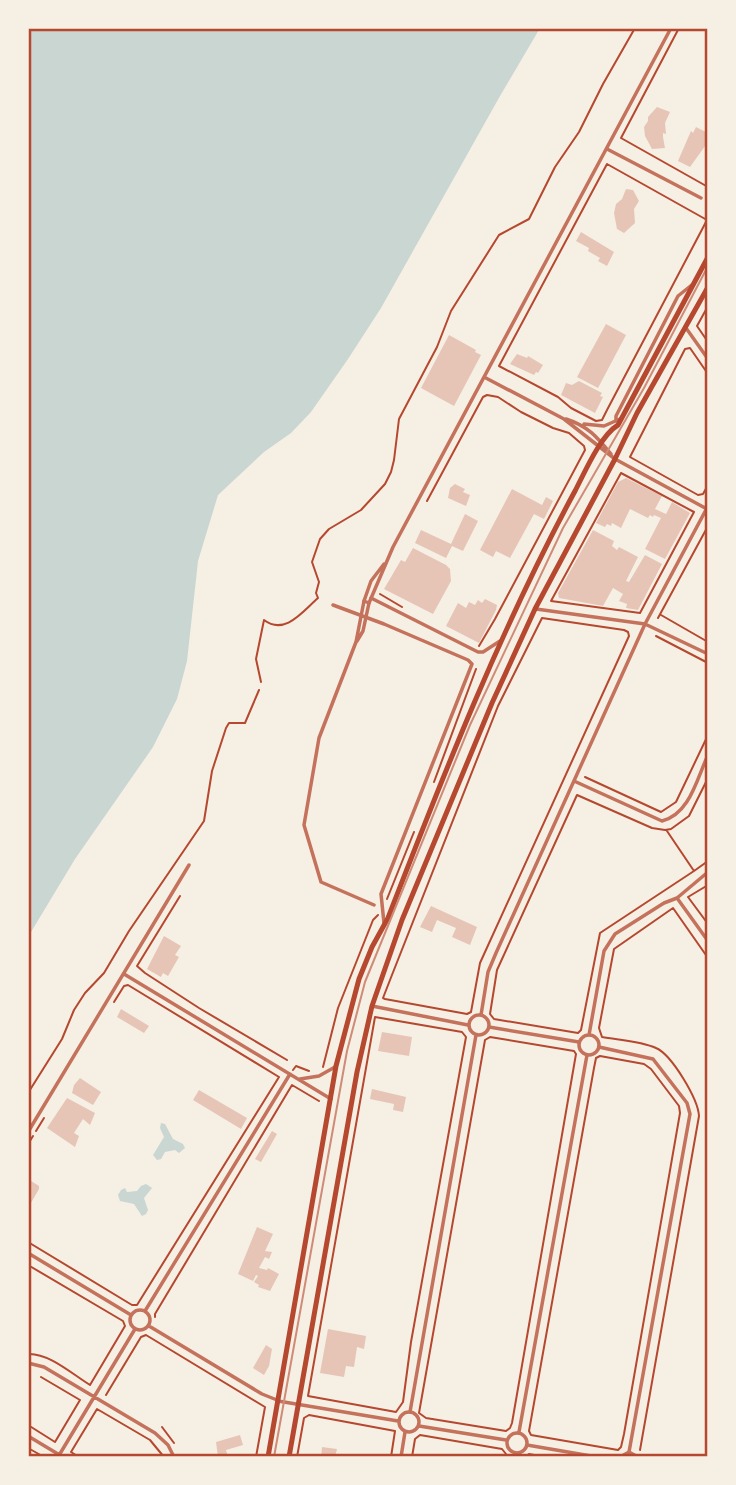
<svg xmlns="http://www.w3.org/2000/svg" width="736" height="1485" viewBox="0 0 736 1485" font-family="'Source Sans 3',sans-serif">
<rect width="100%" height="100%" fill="#f6efe4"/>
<path fill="#c9d6d2" d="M28 28H540L500 96 381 308 348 359 311 412 291 433 264 452 218 495 198 561 187 661 177 699 153 747 75 859 28 937Z
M161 1123 165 1124 173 1139 183 1144 185 1148 179 1153 175 1150 165 1152 161 1159 157 1160 153 1155 164 1137 160 1128Z
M146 1184 152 1188 144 1198 148 1210 146 1214 142 1216 134 1204 120 1201 118 1195 121 1190 125 1188 127 1192 137 1191 141 1186Z"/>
<path fill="#e6c5b7" d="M657 107 670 112 665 123 666 134 663 133V137L665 148 652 149 645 136 644 127 648 121V117Z
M696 127 708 133 705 139 708 142 690 167 678 161 691 131 693 133Z
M626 189 633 190 639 201 634 209 635 223 624 233 617 229 614 213 616 204 622 199Z
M581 232 614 252 607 266 598 261 600 258 588 251 589 248 576 241Z
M606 324 626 335 598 388 577 377Z
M449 335 476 350 475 352 481 355 454 406 421 388Z
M517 354 527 358 528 356 543 365 538 373 536 372 534 375 510 364Z
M579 381 602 393 600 396 603 397 595 413 561 395 566 383 572 385Z
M626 478 662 496 655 509 666 514 672 502 690 513 665 559 645 549 661 518 654 515 653 517 650 515 648 518 630 509 621 528 612 523 611 526 607 524 605 527 596 523 618 482Z
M455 484 465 489 463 492 470 495 466 506 448 498 450 488Z
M512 489 542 505 546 497 553 501 544 519 534 514 510 558 496 551 493 557 480 550Z
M465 514 478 521 463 551 452 546 446 558 415 543 421 530 451 544Z
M593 530 614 541 612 546 617 550 619 547 638 557 626 581 629 582 645 555 662 564 638 610 626 608 627 604 619 601 623 594 613 588 603 606 559 598 558 593Z
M413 548 446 565 450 569 451 581 433 614 384 589 401 560 405 562Z
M485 599 497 605 496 610 479 643 446 626 458 603 466 608 469 602 475 605 478 600 482 603Z
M431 906 477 927 470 945 452 937 456 928 437 920 432 932 420 927Z
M164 936 181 946 175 955 179 957 168 976 163 973 161 977 147 969Z
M121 1009 149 1026 144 1033 117 1017Z
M382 1032 412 1037 409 1056 378 1051Z
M80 1078 101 1092 93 1105 72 1093 74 1085Z
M372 1089 406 1097 403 1112 393 1110 394 1104 370 1099Z
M199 1090 247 1118 241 1129 193 1100Z
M67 1098 95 1113 90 1125 83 1119 74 1133 79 1136 75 1147 47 1128Z
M272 1131 277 1134 261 1162 255 1159Z
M28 1179 39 1186V1189L28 1208Z
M257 1227 273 1234 265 1251 272 1252 269 1259 265 1257 259 1268 267 1270 268 1268 279 1274 270 1291 258 1287 259 1285 254 1282 258 1276 256 1275 253 1281 238 1274Z
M328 1329 366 1336 364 1349 357 1347 354 1367 346 1366 344 1377 320 1373Z
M266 1345 272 1349 269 1366 264 1375 253 1368Z
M240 1435 243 1445 226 1450 228 1457H218L216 1442Z
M322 1447 337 1449 335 1457H321Z"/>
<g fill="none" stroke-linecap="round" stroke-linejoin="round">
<path stroke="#b5482f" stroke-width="2" d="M679 28 621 138 708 187
M607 164 707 220 607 410 602 420 596 421 571 408 558 397 499 366Z
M708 306 697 326 708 342
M708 374 690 348 685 349 630 457 698 495 703 494 708 485
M621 473 694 512 640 613 551 601Z
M427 501 483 397 487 395 498 397 521 412 553 428 569 433 584 446 585 450 495 619 479 646
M380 594 402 607
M661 615 708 642
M542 618 624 630 628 632 629 636 480 963 471 1012 467 1014 385 999 383 998 390 980 498 706Z
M658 618 708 526
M656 636 708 663
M261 682 256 659 264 620C285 636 303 611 318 598L316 593 319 582 312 562 320 539 329 529 361 510 385 484 391 472 394 460 399 419 437 347 451 311 499 235 529 219 555 167 579 132 603 84 635 28
M585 777 661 812 676 802 708 735
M434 782 476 669
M667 831 694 871 708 861
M694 871 600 933 581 1030 578 1033 494 1019 490 1014 497 970 577 795 652 828 665 830 671 829 689 816 708 778
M708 885 688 897 708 924
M180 896 137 966 145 973 199 1008 287 1060
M387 899 414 832
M375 1017 462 1032 466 1037 411 1342 403 1402 396 1412 308 1396Z
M490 1037 574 1051 576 1054 512 1423 510 1428 506 1431 426 1418 419 1413 482 1057 485 1040Z
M600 1056 644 1064 651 1069 679 1106 680 1113 624 1434 621 1447 618 1450 531 1435 529 1431 594 1068 596 1058Z
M323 1067 338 1008 373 920 378 915
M293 1070 296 1066 309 1071
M28 1093 62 1039 74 1010 85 993 104 973 129 931 204 821 212 771 226 728 229 723H245L259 690
M36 1131 44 1118
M28 1144 33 1136
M28 1242 132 1305H137L279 1077 128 985 124 986 114 1002
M28 1265 123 1321 125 1326 90 1385C72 1374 49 1353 28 1354
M155 1317V1314L292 1085 319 1101
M106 1395 141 1337 146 1335 265 1407 256 1457
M28 1425 55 1442 80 1400 41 1377
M162 1427 174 1443
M28 1448 44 1457
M640 1450 699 1116C698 1099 672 1055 656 1048 641 1041 619 1040 602 1037L599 1028 614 949 673 908 708 958
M642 1455 655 1457
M79 1457 71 1452 97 1409 150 1440 164 1457
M297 1457 304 1418 309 1415 395 1431 391 1457
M412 1457 415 1439 420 1435 502 1449 506 1454V1457
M525 1457 529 1454 545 1457"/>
<path stroke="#c5725c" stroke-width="3.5" d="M607 149 701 198
M616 421V416L678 296 693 284
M371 598 478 652H483L500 641
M364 601 356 642 319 738 304 825 321 882 374 905
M333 605 384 624 468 660 472 664 381 894 384 923
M536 609 645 624 708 654
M357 641 363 631 369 603
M574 781 662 821C690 814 697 778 708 755
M124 974 331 1099
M372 1006 468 1025
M469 1025a10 10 0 1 1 20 0a10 10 0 1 1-20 0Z
M481 1015 488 972 496 953 645 624 708 506
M489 1027 579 1042
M599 1047 653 1059 687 1103 690 1114 629 1452
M300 1079 319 1076 335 1067
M28 1253 131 1315
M130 1320a10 10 0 1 1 20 0a10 10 0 1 1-20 0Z
M145 1311 290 1074
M149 1326 262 1394 277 1400
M28 1363 44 1367 155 1433 168 1445 174 1457
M410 1412 476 1035
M28 1436 63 1457
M58 1457 135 1329
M401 1457 405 1432"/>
<path stroke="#c5725c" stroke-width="3.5" d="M686 328 708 359
M484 377 564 419 615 459 707 509
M566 419C588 426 597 437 611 454
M584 424 604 426 620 419
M384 564 371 581 364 601 369 603 393 547 671 28
M677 898 708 941
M579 1045a10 10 0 1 1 20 0a10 10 0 1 1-20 0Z
M589 1035 604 951 615 934 664 903 677 898 708 872
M28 1132 189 865
M278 1401 398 1421
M399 1422a10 10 0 1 1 20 0a10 10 0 1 1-20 0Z
M419 1426 506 1440
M519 1432 587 1055
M507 1443a10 10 0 1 1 20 0a10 10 0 1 1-20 0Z
M527 1445 597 1457
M620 1457 629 1452 638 1457"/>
<path stroke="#b5482f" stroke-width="5" d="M268 1457 336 1066 359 979 372 947 388 918C444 773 501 628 575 491 585 472 600 436 618 425L708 257
M289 1457 357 1072 372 1006 402 920 492 703 535 609 615 459 637 413 708 287"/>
<path stroke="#cf8b77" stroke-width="2" d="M274 1457 347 1051 365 982 470 725 563 528 644 388 708 266"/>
</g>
<rect width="736" height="1485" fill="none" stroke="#f6efe4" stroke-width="60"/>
<rect x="30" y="30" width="676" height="1425" fill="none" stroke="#b5482f" stroke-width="2.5"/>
</svg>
